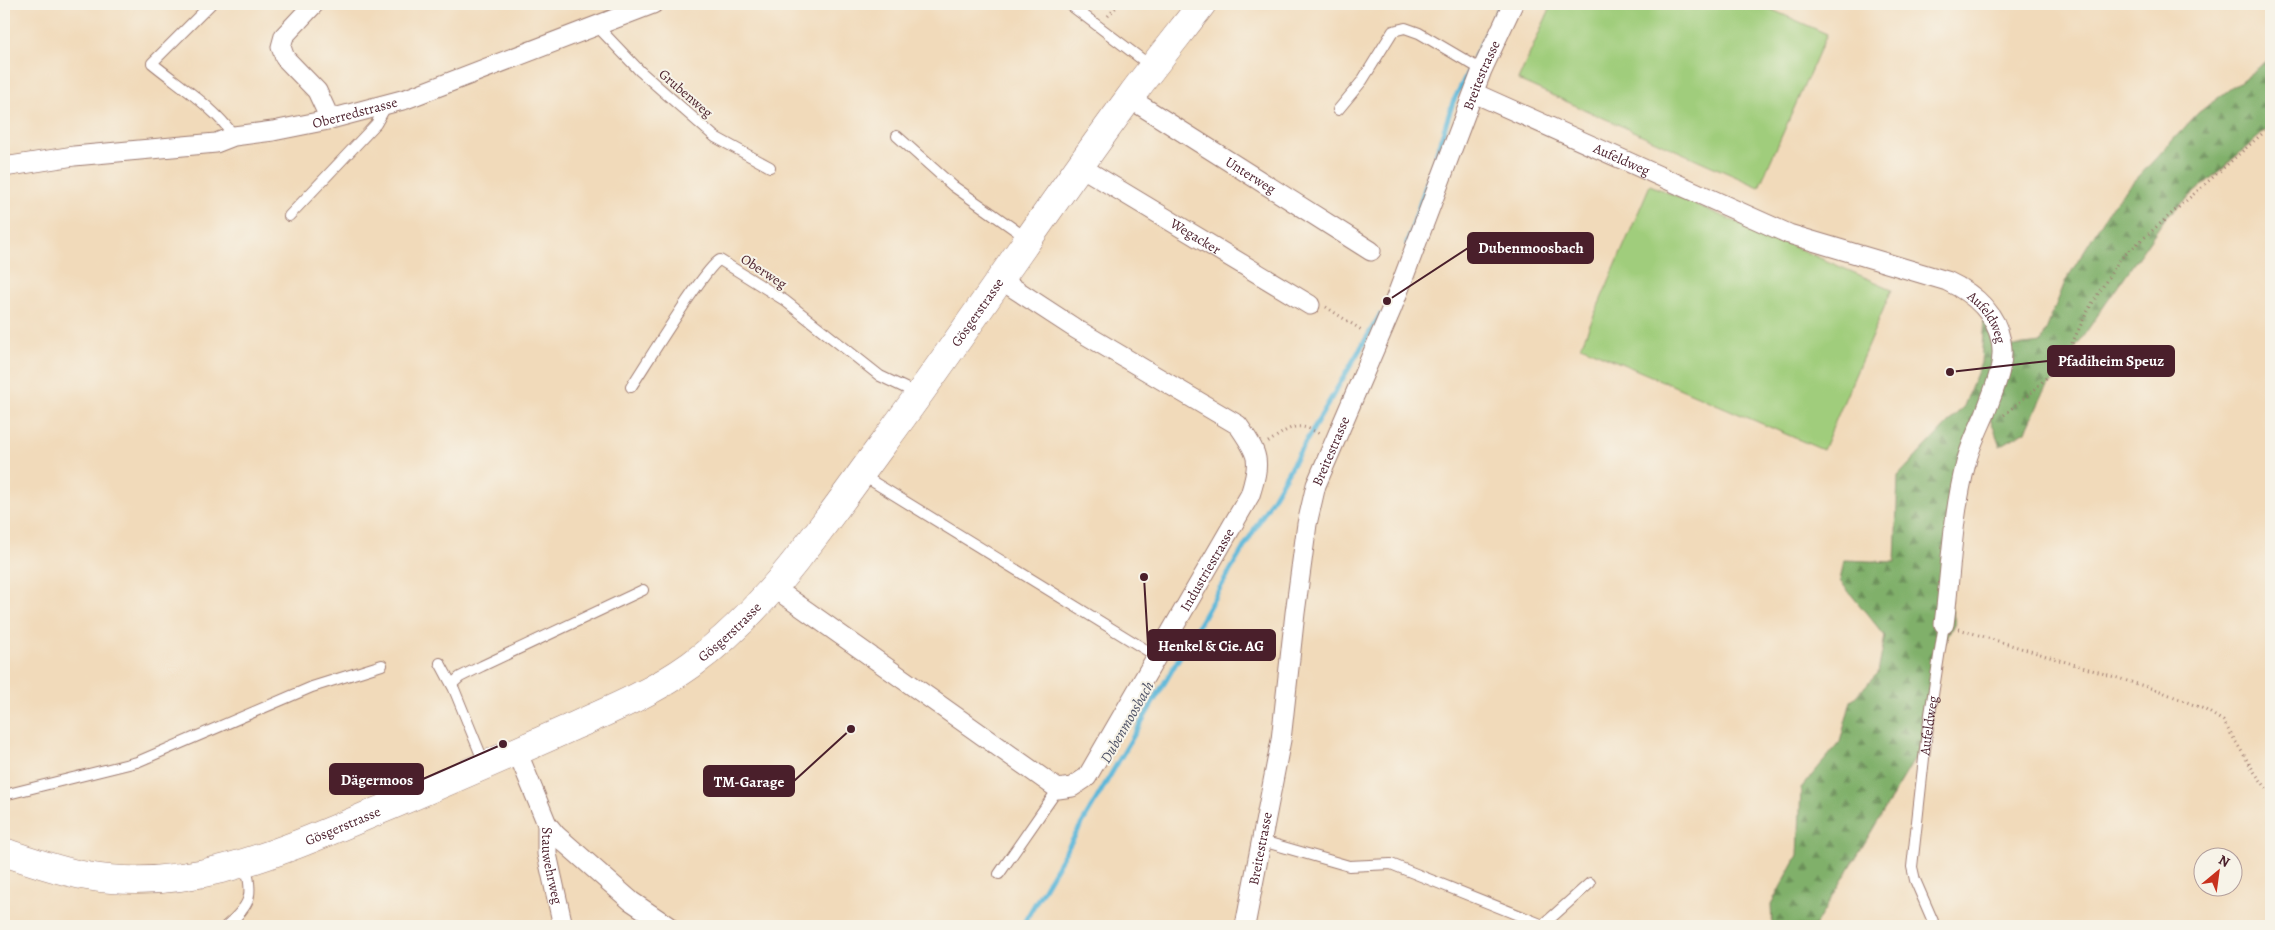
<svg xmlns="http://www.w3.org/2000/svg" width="2275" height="930" viewBox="0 0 2275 930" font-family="Alegreya,serif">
<defs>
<pattern id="forest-firs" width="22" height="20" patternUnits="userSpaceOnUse" patternTransform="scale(1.25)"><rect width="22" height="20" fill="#80b06b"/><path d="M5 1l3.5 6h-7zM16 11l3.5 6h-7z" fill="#6b8f58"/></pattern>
</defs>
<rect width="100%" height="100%" fill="#f7f3e8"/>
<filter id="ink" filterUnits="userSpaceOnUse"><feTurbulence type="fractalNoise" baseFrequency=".02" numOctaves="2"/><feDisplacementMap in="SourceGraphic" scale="10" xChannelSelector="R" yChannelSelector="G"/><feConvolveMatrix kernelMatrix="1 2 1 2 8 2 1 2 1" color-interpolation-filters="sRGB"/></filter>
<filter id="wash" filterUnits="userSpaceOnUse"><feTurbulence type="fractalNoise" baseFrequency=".0096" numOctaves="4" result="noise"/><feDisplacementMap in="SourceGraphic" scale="20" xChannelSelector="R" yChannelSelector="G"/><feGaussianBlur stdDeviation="1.12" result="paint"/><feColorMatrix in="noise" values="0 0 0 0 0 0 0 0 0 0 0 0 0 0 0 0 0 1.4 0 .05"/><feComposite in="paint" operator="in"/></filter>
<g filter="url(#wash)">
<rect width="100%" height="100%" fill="#f1daba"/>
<path fill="url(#forest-firs)" stroke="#65684b" d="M2271 58V126L2166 217 2043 394 2026 431 2000 446 1987 409 1966 462 1948 594 1955 622 1938 656 1926 740 1815 926H1772L1771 904 1798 855 1801 788 1840 742 1851 701 1878 673 1885 636 1840 581 1844 560 1895 562 1898 476 1964 406 1981 363 1984 317 1997 348 2041 343 2065 282 2113 204 2198 113Z"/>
<path fill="#a0cd7b" stroke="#757653" d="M1552 4H1759L1827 34 1759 187 1518 80Z
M1650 185 1892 289 1823 450 1581 346Z"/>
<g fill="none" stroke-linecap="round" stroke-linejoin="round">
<path stroke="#5bb7d9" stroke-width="5" d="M1475 57 1501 4
M1407 244 1453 102 1469 70
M1022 926 1380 315"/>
</g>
</g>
<g filter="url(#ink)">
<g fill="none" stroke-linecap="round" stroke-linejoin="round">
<defs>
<g id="lane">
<path d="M211 4 152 63C180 86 214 107 234 136"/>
<path d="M1069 4 1152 67"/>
<path d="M596 25 640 71 715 137 770 167"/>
<path d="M1338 110 1362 81 1393 31 1405 28 1419 33 1482 70"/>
<path d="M897 136 953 186 1028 239"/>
<path d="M289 216 376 124 384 110 385 106"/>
<path d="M631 387C643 369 707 264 720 260L784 300 880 376 918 394"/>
<path d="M862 475 1156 656"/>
<path d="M440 663 454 689 485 765"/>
<path d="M452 684 460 677 482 666 643 590"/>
<path d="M4 795 137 762 312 687 382 665"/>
<path d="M1262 841 1349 866 1391 864 1543 925 1590 883"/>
<path d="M999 874 1058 789"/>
<path d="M226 926C251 905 254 895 245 864"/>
<path id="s1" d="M1935 926 1915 880 1912 867 1926 740 1944 624"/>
</g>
<g id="street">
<path d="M314 4 284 36 281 47 285 58 317 91 330 119"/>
<path id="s2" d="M1474 93 1789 234 1947 281C1973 293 1995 311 2001 341 2006 365 1993 391 1985 414 1978 430 1970 446 1966 463 1952 516 1951 571 1944 624"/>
<path id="s3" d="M1129 98 1371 251"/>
<path id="s4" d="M4 167 74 156 216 143 234 136 273 131 323 121 406 99 653 4"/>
<path id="s5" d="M1081 167 1310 305"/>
<path id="s6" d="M773 587 1058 789 1072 787 1087 777 1250 495C1261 460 1259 455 1238 425L1076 329 1001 280"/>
<path id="s7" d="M517 751 547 824V854L563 926"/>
<path d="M547 824 556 835 631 901 668 926"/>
<path id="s8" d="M1245 926 1281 740 1295 613 1307 524 1316 485 1392 308 1482 70 1513 4"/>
</g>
<g id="secondary">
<path id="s9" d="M4 852C31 861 59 871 87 876 197 895 292 846 390 806 449 781 507 756 565 730 608 711 652 693 691 665 769 608 825 522 882 445 967 331 1045 211 1130 97 1153 66 1178 35 1202 4"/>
</g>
</defs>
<use href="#lane" stroke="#9e7c72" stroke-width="12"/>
<use href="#street" stroke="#9e7c72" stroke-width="21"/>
<use href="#secondary" stroke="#9e7c72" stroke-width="29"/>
<path stroke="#9e7c72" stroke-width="3" stroke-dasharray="1 4" stroke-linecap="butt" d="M1108 16 1119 4
M1326 307 1363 331
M2004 415 2032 392 2064 360 2088 310 2120 259 2271 126
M1268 442C1291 428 1294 420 1320 434
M1959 629 2160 691 2204 709 2223 721 2255 773 2271 794"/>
<use href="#lane" stroke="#fff" stroke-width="10"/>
<use href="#street" stroke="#fff" stroke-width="19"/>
<use href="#secondary" stroke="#fff" stroke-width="28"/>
</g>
</g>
<g text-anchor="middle" stroke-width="4" stroke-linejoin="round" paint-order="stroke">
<g font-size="14" fill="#4a1f2b" stroke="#f7f3e8">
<text dy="5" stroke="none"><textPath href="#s8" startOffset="889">Breitestrasse</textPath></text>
<text transform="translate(686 93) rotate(41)" y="5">Grubenweg</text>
<text dy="5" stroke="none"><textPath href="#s4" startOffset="356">Oberredstrasse</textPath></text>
<text dy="5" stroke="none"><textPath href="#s2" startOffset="162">Aufeldweg</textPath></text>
<text dy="5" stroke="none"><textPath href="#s3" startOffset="144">Unterweg</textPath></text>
<text dy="5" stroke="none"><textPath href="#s5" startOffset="134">Wegacker</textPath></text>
<text transform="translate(764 271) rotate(33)" y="5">Oberweg</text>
<text dy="5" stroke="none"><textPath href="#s9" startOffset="1191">Gösgerstrasse</textPath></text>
<text dy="5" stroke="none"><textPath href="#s2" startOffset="566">Aufeldweg</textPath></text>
<text dy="5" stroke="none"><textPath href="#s8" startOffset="484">Breitestrasse</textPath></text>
<text dy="5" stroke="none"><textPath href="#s6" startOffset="621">Industriestrasse</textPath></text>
<text dy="5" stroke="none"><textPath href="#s9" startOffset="786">Gösgerstrasse</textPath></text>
<text dy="5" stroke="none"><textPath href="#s1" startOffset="206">Aufeldweg</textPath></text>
<text dy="5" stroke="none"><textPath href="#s9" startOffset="351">Gösgerstrasse</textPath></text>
<text dy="5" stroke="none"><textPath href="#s8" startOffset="79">Breitestrasse</textPath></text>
<text dy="5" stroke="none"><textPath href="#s7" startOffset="121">Stauwehrweg</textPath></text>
</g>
<g font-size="15" font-style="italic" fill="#505468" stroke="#f7f3e8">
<text transform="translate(1127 722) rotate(-60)" y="5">Dubenmoosbach</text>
</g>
</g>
<path fill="none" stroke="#4a1f2b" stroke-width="2" d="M1387 301L1468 248M1950 372L2048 361M1144 577L1148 645M503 744L423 779M851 729L794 781"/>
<g fill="#4a1f2b" stroke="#f7f3e8" stroke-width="2">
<circle cx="1387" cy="301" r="5"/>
<circle cx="1950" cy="372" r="5"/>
<circle cx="1144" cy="577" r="5"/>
<circle cx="503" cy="744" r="5"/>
<circle cx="851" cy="729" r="5"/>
</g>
<g fill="#4a1f2b" stroke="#4a1f2b" stroke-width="2">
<rect x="1468" y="233" width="125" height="30" rx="5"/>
<rect x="2048" y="346" width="126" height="30" rx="5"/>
<rect x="1148" y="630" width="127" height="30" rx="5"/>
<rect x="330" y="764" width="93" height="30" rx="5"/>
<rect x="704" y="766" width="90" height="30" rx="5"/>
</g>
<g font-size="15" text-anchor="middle" font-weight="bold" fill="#fff">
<text x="1531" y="253">Dubenmoosbach</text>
<text x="2111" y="366">Pfadiheim Speuz</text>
<text x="1211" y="651">Henkel &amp; Cie. AG</text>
<text x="377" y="785">Dägermoos</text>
<text x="749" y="787">TM-Garage</text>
</g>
<rect width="2275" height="930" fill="none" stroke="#f7f3e8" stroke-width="20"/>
<g transform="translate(2218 872) rotate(29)"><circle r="24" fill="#f7f3e8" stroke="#b29e9c"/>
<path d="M0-4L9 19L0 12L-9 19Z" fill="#c8321e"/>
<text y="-8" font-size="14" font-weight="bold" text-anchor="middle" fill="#4a1f2b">N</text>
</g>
</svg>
